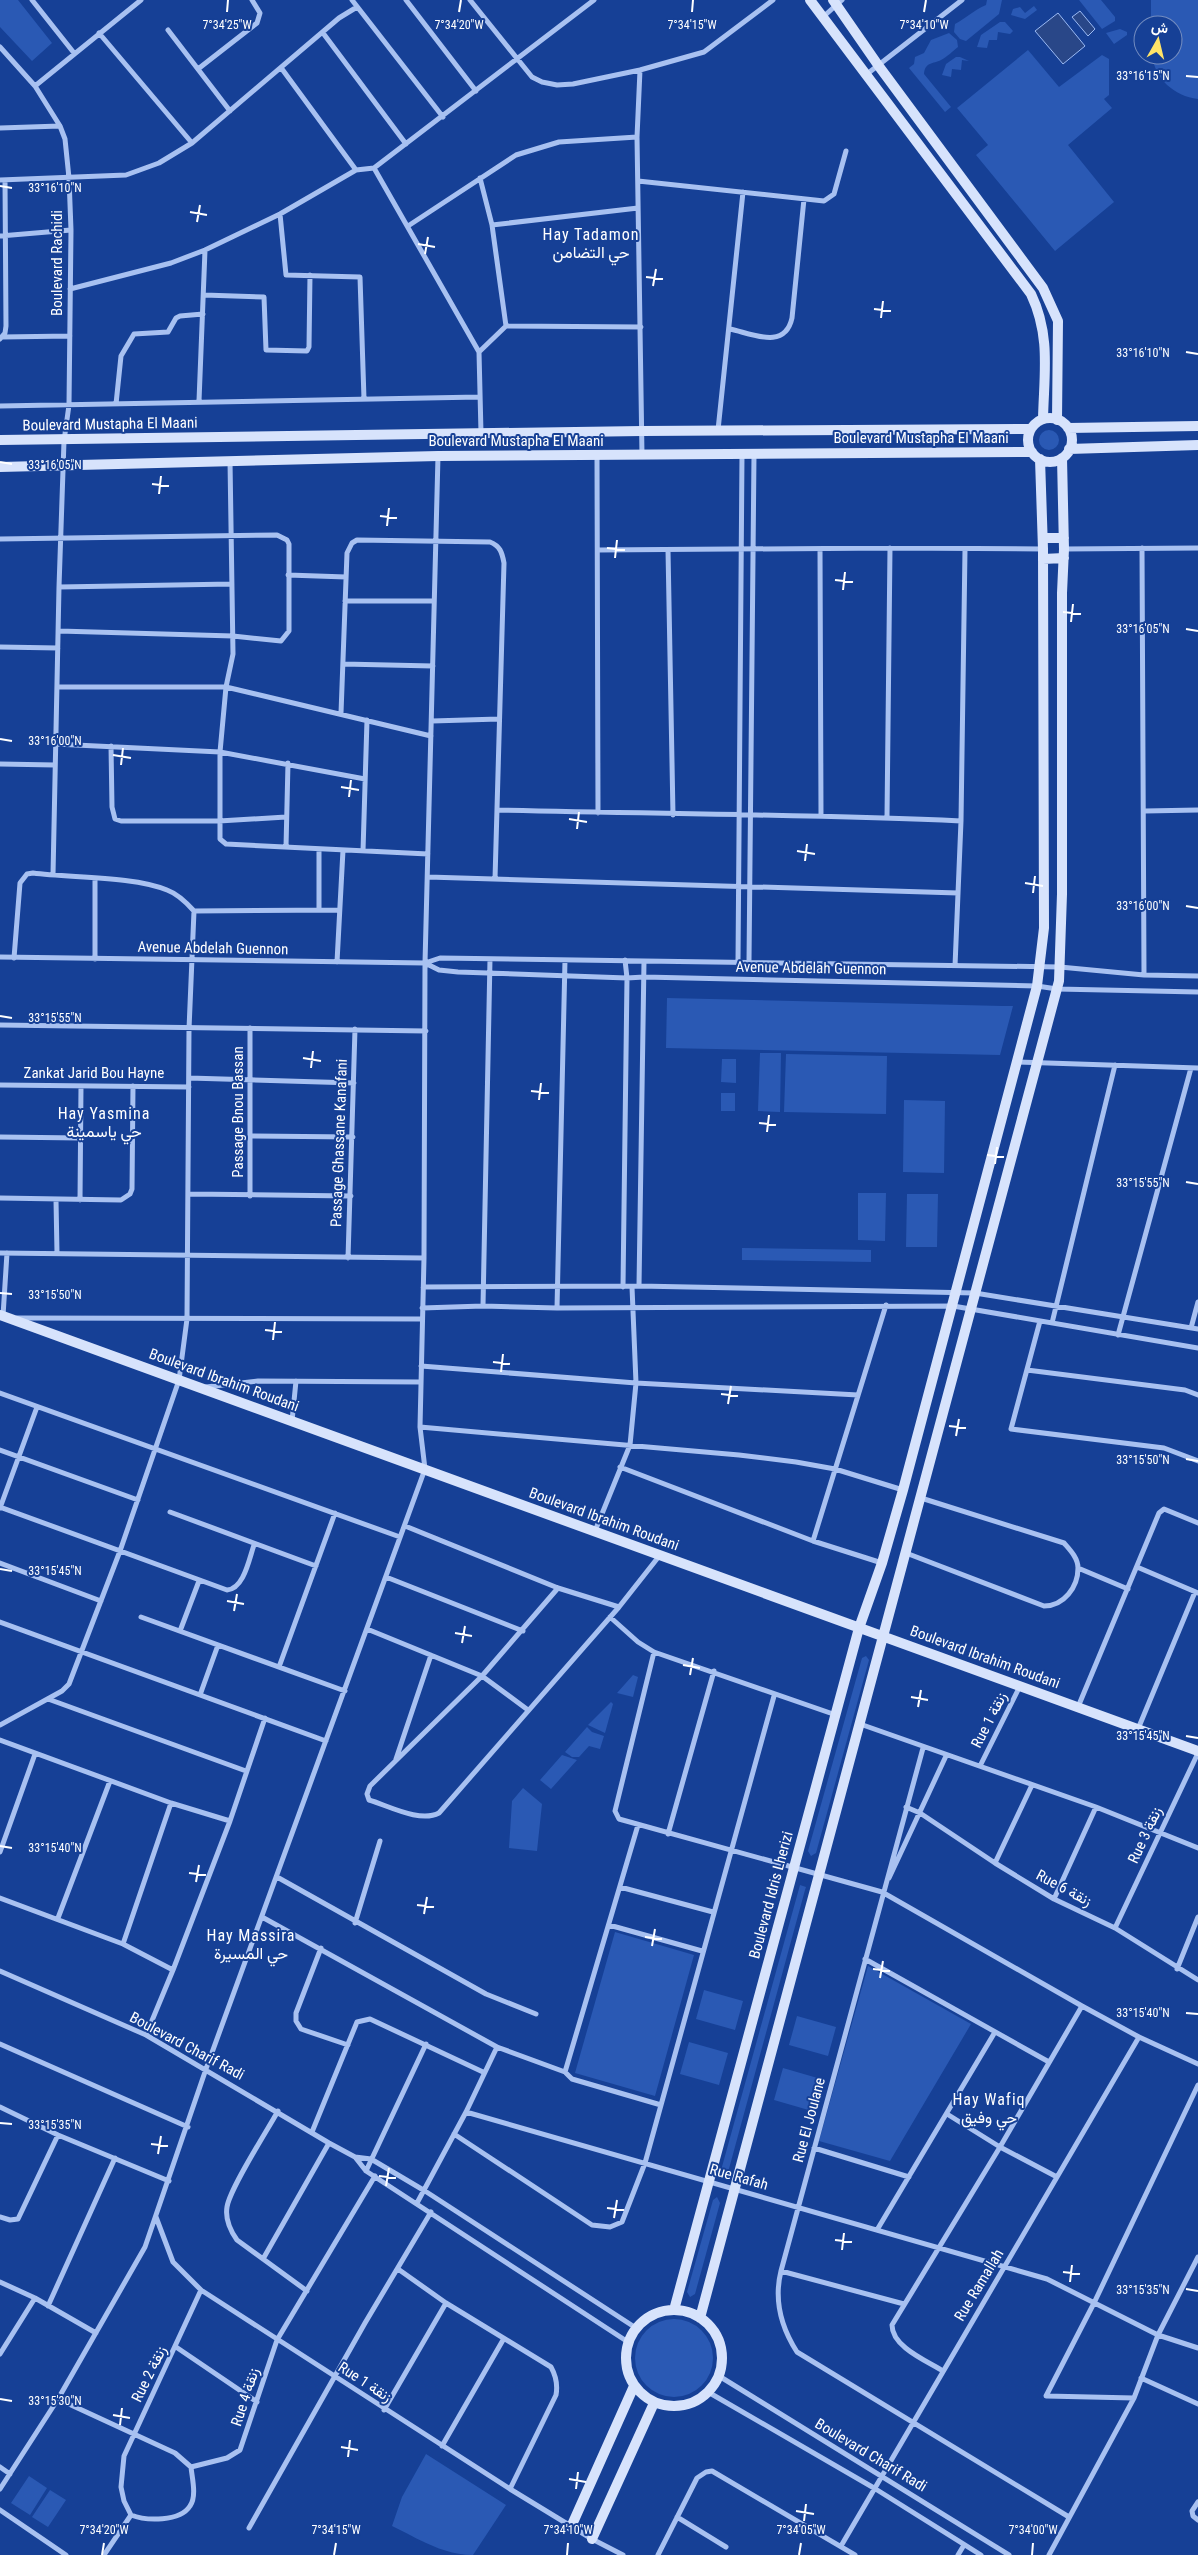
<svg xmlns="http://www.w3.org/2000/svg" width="1198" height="2555" viewBox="0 0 1198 2555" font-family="'Roboto Condensed',Vazirmatn,sans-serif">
<rect width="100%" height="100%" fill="#164096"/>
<path fill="#2a59b4" d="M0 0H18L52 43 32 61 0 27Z
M987 0H1002L999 14 966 41 960 39 954 32 955 24C966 18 974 10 986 5Z
M1079 0H1101L1115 17V21L1102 29Z
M1151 0H1198V99C1174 96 1155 79 1152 55H1173V25H1151Z
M1034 6 1037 10 1025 19 1011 15 1013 9 1020 7 1025 13Z
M1000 22H1005L1013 31 1010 34 998 32 997 40H989L987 48 977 47 981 35Z
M1120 29 1127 32V35L1114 44 1106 33Z
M949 33 957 40 958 47C953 51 947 57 941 60 933 64 925 62 924 74L951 107 945 112 909 68 914 64 915 57 924 53 931 40Z
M1028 50 1059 87 1102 55 1109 59V95L1104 99 1112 108 1068 145 1114 202 1055 251 976 155 988 145 957 108Z
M956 57H960L969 61 962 60 961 70 952 69 951 77 942 75 946 64Z
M1039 440a10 10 0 1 1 20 0a10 10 0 1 1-20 0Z
M667 998 1003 1006H1013L1000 1055 666 1048Z
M760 1053H781L780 1112 758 1111Z
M786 1054 887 1056 886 1114 784 1112Z
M722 1059H736V1083L721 1082Z
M721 1093H735V1111H721Z
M904 1100 945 1101 944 1173 903 1172Z
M858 1193H886L885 1241 858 1240Z
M907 1194H938L937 1247H906Z
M742 1248 871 1250V1262L742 1260Z
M866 1656 869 1660 816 1853 811 1856 808 1851 862 1658Z
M633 1675 638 1677 633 1697 617 1693Z
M611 1702 613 1704 605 1733 588 1725Z
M587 1727 592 1732 604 1736 600 1749 589 1746 579 1757H572L565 1752Z
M562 1755 577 1760 551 1789 540 1780Z
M523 1788 542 1804 537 1851 509 1848 512 1801Z
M800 1885 806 1887 805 1890 727 2176 722 2179 720 2174Z
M615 1932 694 1955 655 2096 575 2073Z
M868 1966 971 2024 890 2161 819 2141Z
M704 1990 743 2001 735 2030 696 2019Z
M797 2016 836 2027 828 2056 789 2045Z
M689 2042 728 2053 719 2085 680 2074Z
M783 2068 821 2079 812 2111 774 2100Z
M717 2197 720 2203 695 2294 690 2297 687 2292 713 2200Z
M635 2358a39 39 0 1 1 78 0a39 39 0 1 1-78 0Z
M426 2454 506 2505 473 2555C443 2555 419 2539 392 2526L402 2497Z
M29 2476 47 2488 30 2515 11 2503Z
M50 2490 66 2500 48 2527 32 2517Z"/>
<path fill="#294788" stroke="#9bbaf4" d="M1080 11 1095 29 1088 36 1072 17Z
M1058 13 1085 46 1063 64 1035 31Z"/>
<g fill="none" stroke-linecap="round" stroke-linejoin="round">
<path stroke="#a8c1f1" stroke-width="5" d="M32 0 74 53
M352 0 443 117
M406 0 476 91
M470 0 532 77 542 82 557 85 573 84 640 70 704 52 773 0
M823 17 842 0
M168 30 230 111
M99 33 192 143
M323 33 406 144
M0 47 35 86 60 126 65 139 69 178 71 230 69 405 64 441 59 587 53 875
M198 69 257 23 260 13 252 0
M282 69 356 170
M640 70 637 137 642 455
M867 74 962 0
M35 86 141 0
M0 128 60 126
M374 168 479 352 481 433
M480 178 492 225 506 326
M0 180 126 175 159 163 192 143 339 18 357 7
M638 181 824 201 834 194 846 151
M280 214 286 275 360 277 364 399
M492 225 638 208
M408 226 516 155 559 142 637 137
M0 236 71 230
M70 289 171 263 205 250 280 214 356 170 374 168 594 0
M204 295 264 297 266 350 307 351 309 347 310 275
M730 329C753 334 785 350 792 318L804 199
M2 337 70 336
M0 339 5 333 6 326 5 180
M479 352 506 326 641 327
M199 401 205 250
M116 404 121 356 134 334 168 332 176 318 180 316 203 314
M0 406 479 397
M718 430 743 192
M597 456 598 813
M230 461 233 654 226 687 220 752V839L226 844 428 854
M0 539 277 535 287 540 289 544V631L281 641 233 636 59 631
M1142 548 1144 975
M820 549 821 815
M1064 549 1198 548
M598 550 890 548 1043 549
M668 550 673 815
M288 575 346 577
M59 587 232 584
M345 601H434
M0 647 58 648
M343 664 433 666
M57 687H226L431 736
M341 713 347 553 352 543 357 540 490 542C500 546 502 552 504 563L495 879
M432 721 499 719
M55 744 220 752 365 779
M111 746 112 807 115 819 121 821H219L286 817
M0 764 55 765
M497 810C651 814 806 814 961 821
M1145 811 1198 810
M887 817 890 548
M286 847 288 763
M363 851 367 720
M428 877 958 893
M319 909V849
M194 911 339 910
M0 957 425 963 440 958 1060 967 1144 975 1198 976
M95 959V879
M337 962 343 850
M738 962 742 455
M749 962 754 455
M425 963 439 970 458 972 627 978 644 977 1037 986 1057 989 1198 992
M955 966 961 821 965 550
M0 1025 426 1031
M1018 1062 1198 1068
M189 1078 354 1083
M0 1085 189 1087
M251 1136 353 1137
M0 1137 81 1138
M190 1194 351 1196
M250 1196V1028
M0 1198 121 1200 130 1194 132 1189 133 1086
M56 1200 57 1253
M80 1200 81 1086
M0 1253 424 1258
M348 1258 355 1029
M639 1286 644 961
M423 1287 639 1286 975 1293 1198 1329
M623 1287 627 978 625 960
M483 1306 490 959
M422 1308 483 1306 557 1308 953 1306 1198 1348
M557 1308 565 960
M3 1316 7 1253
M17 1318 422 1319
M1040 1321 1011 1429 1164 1448 1198 1461
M1052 1323 1115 1065
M1191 1328 1198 1302
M1118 1335 1191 1068
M421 1366 636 1383 858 1395
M1027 1370 1185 1390 1198 1395
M206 1387 258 1381 421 1382
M0 1393 400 1537
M292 1421 296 1381
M420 1427 739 1455 796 1462 835 1469 903 1490
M0 1450 138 1500
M620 1467 813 1541 882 1563
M0 1507 227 1590C244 1589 249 1559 254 1545
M0 1508 37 1407
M170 1512 316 1566
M405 1526 558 1588 619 1607
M595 1531 630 1445 636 1383 632 1287
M813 1541 886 1305
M906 1553 1044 1606C1064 1606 1078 1587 1078 1568 1078 1558 1070 1550 1064 1543L921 1498
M0 1563 101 1601
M1137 1567 1198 1593
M1078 1568 1128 1589
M386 1577 523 1631
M558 1588 482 1676 370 1786 367 1794 369 1800C389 1806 420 1823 439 1813L619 1607 660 1555
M141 1617 345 1691
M610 1617 638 1642 654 1652 836 1715
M0 1622 326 1741
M367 1629 482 1676 528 1710
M180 1631 199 1581
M654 1652 615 1811 619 1819 882 1892 1082 2006 1139 2037 1198 2064
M279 1667 335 1513
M200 1695 218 1645
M48 1699 246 1771
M1078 1707 1159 1513 1164 1509 1198 1523
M860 1724 1096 1807 1198 1848
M0 1725 62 1691 69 1684 120 1551 179 1380 187 1319 189 1029 194 911C186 902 178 894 167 890 134 876 70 878 33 873L27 874 20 883 14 958
M1138 1729 1195 1592
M0 1740 171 1803 230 1821
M923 1748 781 2271C774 2299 781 2327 797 2352L1069 2517
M396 1759 431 1655
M980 1766 1020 1686
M906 1807 920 1813 995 1863 1054 1899 1115 1928 1198 1980
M668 1834 714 1671
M0 1852 35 1754
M995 1863 1032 1785
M277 1877 486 1994 536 2014
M889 1878 946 1756
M620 1887 713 1912
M0 1898 123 1944 173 1970
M1054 1899 1096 1807
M262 1917 497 2047
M58 1918 110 1781
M355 1923 380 1841
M609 1925 702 1951
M1115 1928 1198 1753
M123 1944 171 1803
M321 1948 296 2013V2021L301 2029 348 2045
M865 1959 1049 2062
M1177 1969 1198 1917
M0 1971 146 2035 329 2143 355 2157 371 2159 425 2191 636 2328
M146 2035 173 1970 230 1821 265 1718
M0 2044 188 2127
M565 2072 638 1825
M0 2107 58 2135 169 2181
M278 2111C267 2131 230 2188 227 2207 225 2219 230 2230 237 2240L307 2291
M466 2112 1047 2279 1158 2335 1198 2348
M947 2114 1000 2147 1057 2177
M312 2132 357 2022 370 2019 483 2072
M454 2134 592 2225 610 2227 622 2222 645 2163 774 1696
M814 2148 909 2177
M355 2157 366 2171 628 2342
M366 2171 426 2044
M417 2203 466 2112 497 2047 565 2072 572 2079 661 2105
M0 2217 10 2220 18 2219 58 2135
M156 2217 173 2262 201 2290 510 2489 592 2539 623 2555
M877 2230 995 2032
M263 2259 329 2143
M398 2269 446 2303 551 2367C556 2376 558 2384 556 2395L510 2489
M781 2271 904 2304
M0 2282 35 2298 96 2333
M48 2306 115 2158
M176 2347 257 2402
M0 2354 35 2298
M943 2371C927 2361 892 2347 892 2325L1000 2147 1082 2006
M719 2376 1009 2555
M1141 2378 1198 2404
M708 2392 874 2488 981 2555
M1134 2398 1046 2396 1094 2303 1198 2085
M58 2399 175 2453 191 2467
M384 2410 446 2303
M442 2446 503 2340
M0 2467 10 2474
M191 2467 227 2458 240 2450 277 2340 375 2176
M191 2467C192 2478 197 2496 190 2506 180 2522 146 2521 131 2515L124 2501 121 2487 124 2456 201 2290
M0 2489 58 2399 145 2247 206 2069 425 1469 420 1427 424 1258 425 963 438 456
M1198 2502 1192 2511 1193 2516 1198 2520
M0 2510 66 2555
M677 2517 726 2547
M249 2528 365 2323 431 2212
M841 2546 1139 2037
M104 2555 131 2515
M658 2555 697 2478 706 2472 712 2471 855 2555
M958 2555 964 2545
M1049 2555 1134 2398 1158 2335 1198 2257"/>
<path stroke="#d7e3fc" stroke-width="10" d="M810 0 1031 294C1051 336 1044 374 1043 419
M833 0 878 65 1043 288 1058 321 1057 420
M1028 440a22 22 0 1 1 44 0a22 22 0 1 1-44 0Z
M1068 428 1198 426
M0 440 642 431 1031 429
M1069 449 1198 445
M0 467 438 456 1032 452
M1043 538H1064
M1043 559 1064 558
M0 1315 1198 1751
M626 2358a48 48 0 1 1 96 0a48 48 0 1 1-96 0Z
M674 2310 859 1628 882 1563 903 1490 1037 986 1044 928 1043 549 1040 459
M700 2318 1059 981 1062 894V593L1064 549 1062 458
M571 2527 634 2386
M592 2539 654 2403"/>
</g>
<path fill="none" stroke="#fff" stroke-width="2" d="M227 12 228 0M459 12 461 0M692 12 693 0M924 12 926 0M1186 76 1198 77M0 186 12 188M190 212 207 215M197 222 200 205M418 244 435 247M425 254 428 237M646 277 663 279M653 286 656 269M874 309 891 311M881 318 883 301M1186 352 1198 354M0 462 12 464M152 484 169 486M159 494 161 476M380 516 397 518M387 526 389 508M607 548 625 550M615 558 617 540M835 580 853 582M843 590 845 572M1063 612 1081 614M1071 622 1073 604M1186 629 1198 631M0 739 12 741M113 755 131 758M121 765 123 748M341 787 359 790M349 797 351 780M569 819 587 822M577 829 579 812M797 851 815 854M805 861 807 844M1025 883 1043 886M1033 893 1035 876M1186 906 1198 908M0 1016 12 1018M303 1058 321 1061M311 1068 313 1051M531 1091 549 1093M539 1100 541 1083M759 1123 776 1125M767 1132 769 1115M987 1155 1004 1157M995 1164 997 1147M1186 1182 1198 1184M0 1293 12 1294M265 1330 282 1332M273 1340 275 1322M493 1362 510 1364M501 1372 503 1354M721 1394 738 1396M728 1404 731 1386M949 1426 966 1428M956 1436 959 1419M1186 1459 1198 1461M0 1569 12 1571M227 1601 244 1604M234 1611 237 1594M455 1633 472 1636M462 1643 465 1626M683 1665 700 1668M690 1675 693 1658M911 1697 928 1700M918 1707 921 1690M1186 1736 1198 1738M0 1846 12 1848M189 1873 206 1875M196 1882 199 1865M417 1905 434 1907M424 1914 427 1897M645 1937 662 1939M652 1946 655 1929M873 1969 890 1971M880 1978 883 1961M1186 2013 1198 2014M0 2123 12 2124M151 2144 168 2146M158 2154 161 2136M379 2176 396 2178M386 2186 389 2168M607 2208 624 2210M614 2218 617 2200M835 2240 852 2242M842 2250 844 2233M1063 2272 1080 2274M1070 2282 1072 2265M1186 2289 1198 2291M0 2399 12 2401M113 2415 130 2418M120 2425 122 2408M341 2447 358 2450M348 2457 350 2440M569 2479 586 2482M576 2489 578 2472M796 2511 814 2514M804 2521 806 2504M102 2555 104 2543M334 2555 336 2543M567 2555 568 2543M799 2555 801 2543M1032 2555 1033 2543"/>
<g text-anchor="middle" stroke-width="4" stroke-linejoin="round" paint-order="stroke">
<g font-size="15" fill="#fff" stroke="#164096">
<text transform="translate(57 263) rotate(-90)" y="5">Boulevard Rachidi</text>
<text transform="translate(110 424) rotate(-1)" y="5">Boulevard Mustapha El Maani</text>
<text x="921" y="443">Boulevard Mustapha El Maani</text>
<text x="516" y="446">Boulevard Mustapha El Maani</text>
<text transform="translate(213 948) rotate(1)" y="5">Avenue Abdelah Guennon</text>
<text transform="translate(811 968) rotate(1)" y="5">Avenue Abdelah Guennon</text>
<text x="94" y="1078">Zankat Jarid Bou Hayne</text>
<text transform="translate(238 1112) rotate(-90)" y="5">Passage Bnou Bassan</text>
<text transform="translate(339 1143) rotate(-88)" y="5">Passage Ghassane Kanafani</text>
<text transform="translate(224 1380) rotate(20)" y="5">Boulevard Ibrahim Roudani</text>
<text transform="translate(604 1519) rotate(20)" y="5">Boulevard Ibrahim Roudani</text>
<text transform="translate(985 1657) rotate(20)" y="5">Boulevard Ibrahim Roudani</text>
<text transform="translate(989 1720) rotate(-63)" y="5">Rue 1 زنقة</text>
<text transform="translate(1145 1835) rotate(-65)" y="5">Rue 3 زنقة</text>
<text transform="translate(1064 1888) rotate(28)" y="5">Rue 6 زنقة</text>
<text transform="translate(771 1895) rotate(-75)" y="5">Boulevard Idris Lherizi</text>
<text transform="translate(187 2046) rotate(28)" y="5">Boulevard Charif Radi</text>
<text transform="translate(809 2120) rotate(-75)" y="5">Rue El Joulane</text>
<text transform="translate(739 2177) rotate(16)" y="5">Rue Rafah</text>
<text transform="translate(979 2285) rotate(-59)" y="5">Rue Ramallah</text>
<text transform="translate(149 2374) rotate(-64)" y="5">Rue 2 زنقة</text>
<text transform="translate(365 2382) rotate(33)" y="5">Rue 1 زنقة</text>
<text transform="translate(245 2397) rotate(-72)" y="5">Rue 4 زنقة</text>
<text transform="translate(871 2455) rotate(31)" y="5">Boulevard Charif Radi</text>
</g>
<g font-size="16" letter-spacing="1" fill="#fff" stroke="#164096">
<text x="591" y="240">Hay Tadamon<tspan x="591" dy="18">حي التضامن</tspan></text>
<text x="104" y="1119">Hay Yasmina<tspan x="104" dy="18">حي ياسمينة</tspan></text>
<text x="251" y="1941">Hay Massira<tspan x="251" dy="18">حي المسيرة</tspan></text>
<text x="989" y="2105">Hay Wafiq<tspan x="989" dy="18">حي وفيق</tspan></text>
</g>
</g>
<g font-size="12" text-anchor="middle" fill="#fff" stroke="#164096" stroke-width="4" stroke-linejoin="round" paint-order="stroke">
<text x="227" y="29">7°34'25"W</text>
<text x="459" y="29">7°34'20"W</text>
<text x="692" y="29">7°34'15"W</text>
<text x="924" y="29">7°34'10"W</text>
<text x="1143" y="80">33°16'15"N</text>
<text x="55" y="192">33°16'10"N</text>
<text x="1143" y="357">33°16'10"N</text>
<text x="55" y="469">33°16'05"N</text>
<text x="1143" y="633">33°16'05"N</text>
<text x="55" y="745">33°16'00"N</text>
<text x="1143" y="910">33°16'00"N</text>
<text x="55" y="1022">33°15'55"N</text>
<text x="1143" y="1187">33°15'55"N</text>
<text x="55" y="1299">33°15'50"N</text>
<text x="1143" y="1464">33°15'50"N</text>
<text x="55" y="1575">33°15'45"N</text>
<text x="1143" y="1740">33°15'45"N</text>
<text x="55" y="1852">33°15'40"N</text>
<text x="1143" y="2017">33°15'40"N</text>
<text x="55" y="2129">33°15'35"N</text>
<text x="1143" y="2294">33°15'35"N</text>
<text x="55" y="2405">33°15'30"N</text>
<text x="104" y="2534">7°34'20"W</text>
<text x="336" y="2534">7°34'15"W</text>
<text x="568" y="2534">7°34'10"W</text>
<text x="801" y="2534">7°34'05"W</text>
<text x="1033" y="2534">7°34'00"W</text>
</g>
<g transform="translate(1158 40) rotate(8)"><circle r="24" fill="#164096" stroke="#738cc0"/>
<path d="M0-4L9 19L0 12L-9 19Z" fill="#ffe468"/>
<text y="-8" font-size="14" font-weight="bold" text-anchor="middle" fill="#ffffff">ش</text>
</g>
</svg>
